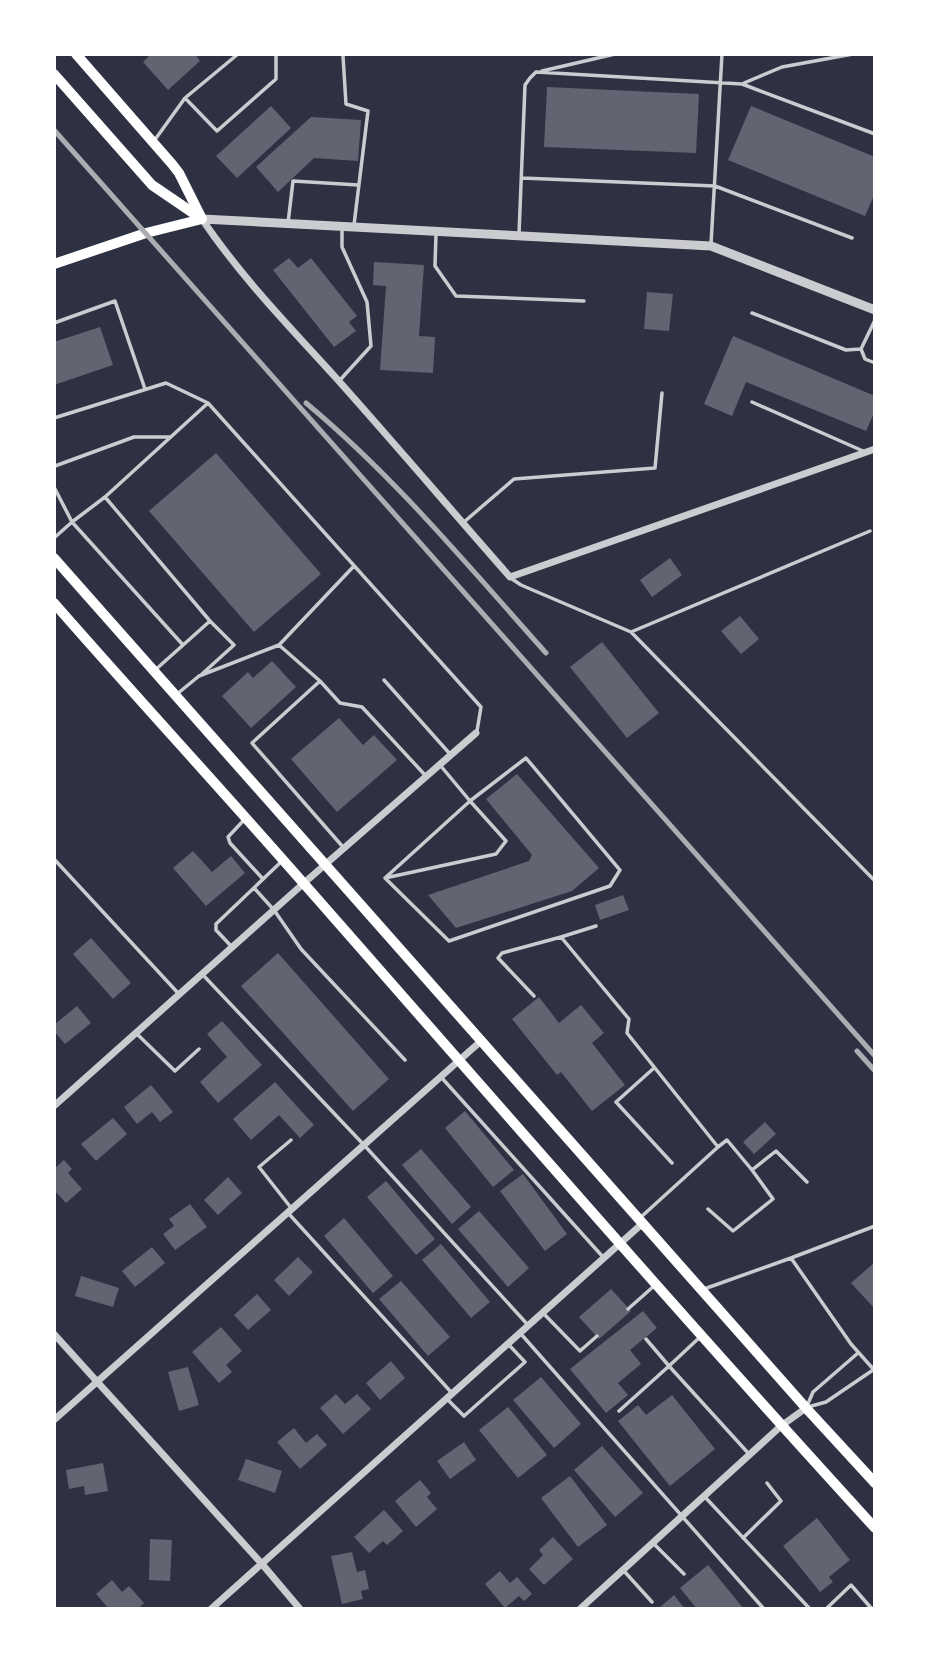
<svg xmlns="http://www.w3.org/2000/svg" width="929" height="1663" viewBox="0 0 929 1663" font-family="'PT Sans',sans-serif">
<rect width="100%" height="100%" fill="#2d3142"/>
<path fill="#626471" d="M151 54H195L200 61 168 90 143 62Z
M547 87 699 94 696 153 544 147Z
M271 106 291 128 237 178 216 156Z
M751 106 875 157V193L865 216 728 160Z
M311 117 361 120 358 161 314 158 278 192 256 167Z
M289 258 298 268 311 258 357 316 349 322 356 331 334 347 273 270Z
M374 262 424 265 419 336 435 337 433 373 380 370 386 286 373 285Z
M647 292 673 294 669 331 644 329Z
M100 327 113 365 54 385V342Z
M733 336 875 396V411L866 431 746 382 732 416 704 404Z
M216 453 321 574 254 632 149 511Z
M670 558 682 575 652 597 640 580Z
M740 616 759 639 741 654 721 631Z
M602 642 659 713 627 738 570 667Z
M272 661 296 687 251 728 222 696 248 672 253 678Z
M339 718 363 745 374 735 397 760 337 812 291 759Z
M517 774 599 868 572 891 456 928 428 895 529 861 532 855 486 799Z
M193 851 212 872 231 856 245 873 206 906 173 868Z
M623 895 629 910 600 920 595 905Z
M91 938 131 983 113 999 73 954Z
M278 953 389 1079 353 1111 241 986Z
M539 997 559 1023 581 1005 604 1033 592 1043 625 1085 592 1111 561 1072 557 1075 512 1019Z
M77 1006 91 1023 65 1044 54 1031V1025Z
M222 1021 262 1065 218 1103 200 1082 227 1057 207 1034Z
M275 1082 314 1125 300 1138 279 1115 251 1140 233 1119Z
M151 1085 173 1112 160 1122 152 1112 137 1124 124 1107Z
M465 1111 514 1170 493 1187 445 1128Z
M113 1118 127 1134 96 1161 81 1144Z
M765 1122 776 1134 754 1154 743 1142Z
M421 1149 471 1207 452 1224 402 1165Z
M64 1160 72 1169 68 1173 82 1189 66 1203 54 1190V1169Z
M523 1174 567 1234 545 1251 500 1191Z
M228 1177 242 1193 218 1215 204 1200Z
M386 1181 435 1239 416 1255 367 1197Z
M190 1204 207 1227 175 1250 163 1234 174 1226 169 1219Z
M479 1211 529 1268 508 1287 458 1229Z
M344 1218 393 1276 373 1293 324 1236Z
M441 1244 490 1302 471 1318 422 1260Z
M152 1247 165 1263 135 1287 122 1271Z
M298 1257 313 1272 289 1296 274 1280Z
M875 1262V1309L851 1283Z
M81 1276 119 1288 113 1307 75 1296Z
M401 1281 450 1337 428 1356 379 1299Z
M611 1289 631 1311 599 1339 579 1317Z
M257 1294 271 1310 248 1330 234 1315Z
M643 1311 657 1328 630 1350 641 1364 618 1383 628 1395 606 1413 570 1369Z
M221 1327 242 1351 226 1365 232 1372 219 1383 192 1352Z
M391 1361 405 1378 380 1400 366 1383Z
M188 1367 199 1405 179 1411 168 1372Z
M541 1377 581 1424 554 1448 513 1400Z
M336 1394 345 1404 357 1394 371 1409 343 1434 320 1408Z
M672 1395 715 1449 670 1486 618 1421 638 1405 646 1415Z
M508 1407 547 1455 518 1478 479 1430Z
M294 1428 306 1443 317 1434 327 1445 300 1469 277 1442Z
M464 1442 476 1460 450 1479 437 1461Z
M602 1446 643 1493 615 1517 574 1470Z
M246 1459 282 1471 275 1493 238 1480Z
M103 1463 108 1491 85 1495 84 1486 69 1489 66 1470Z
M570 1476 607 1525 578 1547 541 1498Z
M420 1480 431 1493 427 1497 437 1509 416 1527 395 1501Z
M384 1510 403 1531 387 1545 383 1541 369 1553 354 1537Z
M817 1518 850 1560 829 1577 833 1582 820 1592 783 1546Z
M553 1537 573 1559 544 1585 529 1569 543 1555 539 1550Z
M150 1539 172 1540 170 1581 149 1580Z
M352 1552 357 1572 365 1570 369 1589 361 1591 363 1599 342 1604 331 1556Z
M708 1565 744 1609H697L680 1588Z
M500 1571 510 1583 517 1577 532 1594 524 1601 519 1596 505 1608 485 1584Z
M112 1580 122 1592 129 1586 144 1603 138 1609H134L132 1607 130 1609H109L96 1594Z
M674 1595 685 1609H658Z"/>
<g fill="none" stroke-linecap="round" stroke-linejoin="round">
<path stroke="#caccd0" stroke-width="3.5" d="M343 56 346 104 368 111 354 225
M542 71 615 54
M744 83 782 67 853 54
M185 98 217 131 276 79V54
M154 141 185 98 238 54
M522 178 715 186 852 238
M288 223 293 181 358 185
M436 234 435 266 456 296 584 301
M519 234 525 85 530 78 536 72 742 84 875 134
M711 244 722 54
M752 313 846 350 861 349 875 320
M54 323 115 301 145 389
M861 349 865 359 875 363
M340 380 371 346 367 302 342 247V227
M752 402 863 451
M54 418 166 383 208 403
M54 469 55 466 134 437H171
M54 487 72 522 183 645
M105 497 210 621 234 645 202 674
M464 522 514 479 655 468 662 393
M54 538 72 522 105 497 208 403 481 707 477 731
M512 579 521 585 631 632 870 531
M631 632 875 881
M279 645 354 566
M154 671 210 621
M384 680 450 754
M320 681 252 743 343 847
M177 694 199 676 279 645 320 681 340 703 362 707 425 775
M244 820 228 837 230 843 263 879
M54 859 178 993
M385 878 496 854 506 841 470 801 526 758 620 870 610 886 449 941 385 878 470 801 440 765
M254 888 274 910 301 949 405 1060
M561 937 596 926
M231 946 216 930V924L282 861
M203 975 364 1145 528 1325
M534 996 498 958 502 953 561 937 629 1019 627 1033 718 1147 641 1217
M136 1033 175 1071 199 1049
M654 1068 616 1102 672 1163
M441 1077 603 1257
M291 1140 259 1167 292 1209
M752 1170 776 1151 807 1182
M708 1209 733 1231 773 1199 752 1170 727 1140 718 1147
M289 1214 451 1392
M875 1226 791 1258 851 1344 875 1371
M704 1289 791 1258
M628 1309 654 1286
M543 1313 580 1351 597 1336
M521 1334 764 1609
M700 1337 669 1366 749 1454
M448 1400 464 1416 525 1362 508 1344
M807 1406 813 1392 858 1353
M808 1407 826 1402 873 1370
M619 1411 669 1366 646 1339
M704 1496 810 1609
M743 1538 781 1501 767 1483
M654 1544 684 1574
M624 1571 652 1602
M826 1609 851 1585 872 1609"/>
<path stroke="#caccd0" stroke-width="7" d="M202 219C241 277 290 327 337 379 395 444 452 511 510 577L875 449
M54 1106 304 883 476 733
M54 1334 262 1564 300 1609
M54 1420 481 1041
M211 1609 643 1223
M580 1609 781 1426 806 1408"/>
<path stroke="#caccd0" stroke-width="9" d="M202 219 711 246 875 310"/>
<path stroke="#fff" stroke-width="10" d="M76 54 172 164 179 173 202 219
M54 74 152 185 199 217
M54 264 146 233 202 219
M54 558 806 1408 875 1483
M54 603C137 698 223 791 306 886 495 1101 682 1317 875 1528"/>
<path stroke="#abadb3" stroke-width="5" d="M54 130 875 1056
M306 403C395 477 469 567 546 653
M857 1051 875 1071"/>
</g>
<rect width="929" height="1663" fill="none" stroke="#ffffff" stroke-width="112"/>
</svg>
